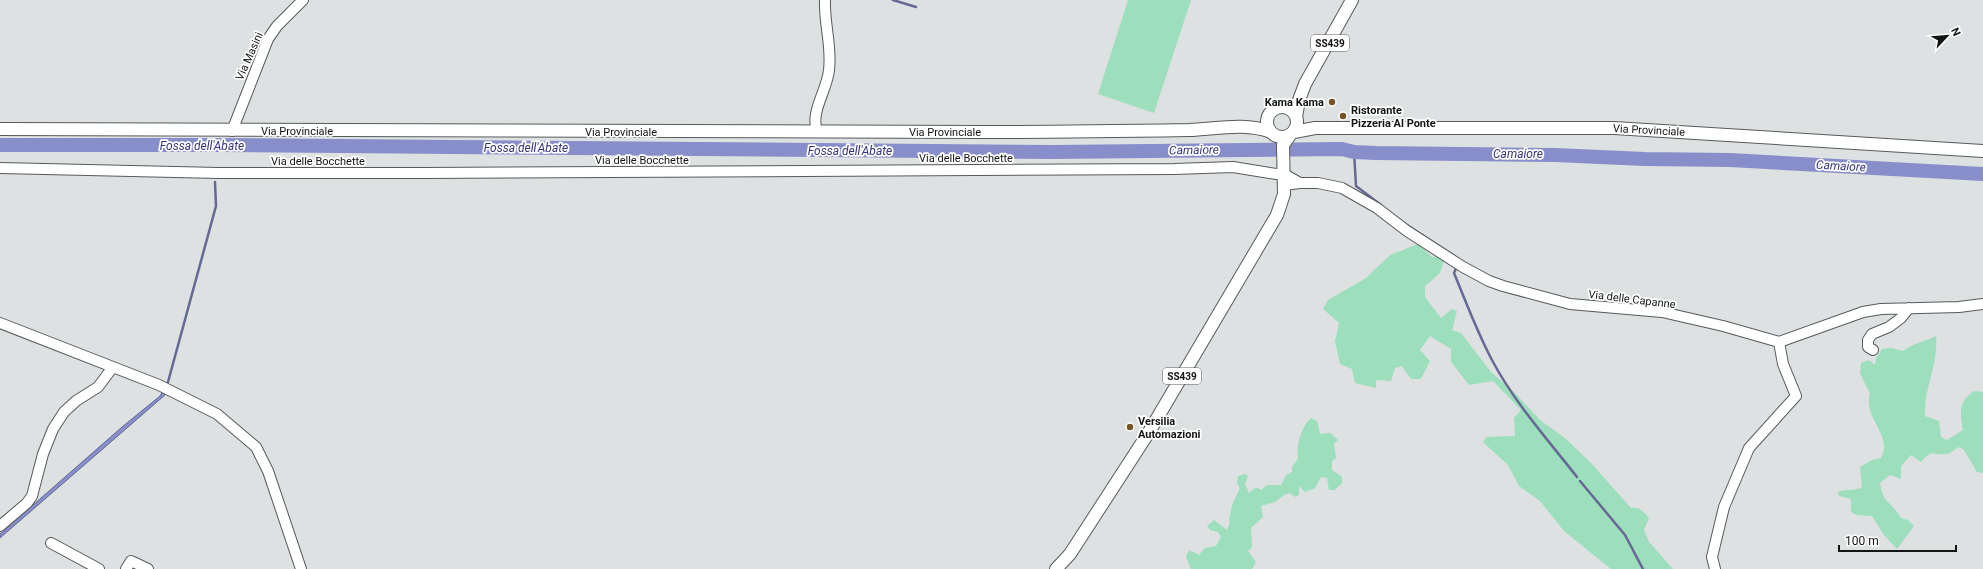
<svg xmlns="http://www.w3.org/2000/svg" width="1983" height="569" viewBox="0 0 1983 569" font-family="Roboto,sans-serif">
<rect width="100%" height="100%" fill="#dde1e2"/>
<path fill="#9ddebd" d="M1128 0H1191L1154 113 1098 94Z
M1418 244 1432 257 1439 256 1444 261 1440 273 1425 286V297L1441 318 1452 309 1457 311 1452 330 1461 333 1491 372 1515 393 1540 420 1565 438 1592 464 1631 508C1640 507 1643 511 1649 518L1644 530 1649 542 1673 569H1611L1564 531 1540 501 1519 486 1508 465 1483 442 1486 437 1515 436 1514 418 1521 410 1493 381 1469 385 1451 362V349L1430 336 1420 350 1430 361 1421 379H1411L1402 366 1395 368 1391 381 1376 380V388L1355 383 1352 369 1340 364 1335 341 1339 323 1323 309 1328 300 1366 278 1390 255Z
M1936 336C1939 364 1923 389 1925 416L1939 421 1941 437 1947 440 1963 430C1960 413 1958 402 1974 391L1983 392V473L1977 472 1964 450 1959 447C1955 449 1951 453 1947 454 1934 456 1932 448 1921 462L1911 455 1901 466V479L1890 475 1880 483C1884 506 1891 500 1901 518L1908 520 1914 526 1897 549 1884 535 1872 516 1857 515 1851 512V499L1839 496 1838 492C1846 488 1855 492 1862 487L1860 467 1872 460 1881 458C1894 436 1862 417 1870 394L1860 373 1861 363 1869 360 1875 365 1876 358 1882 349 1891 348 1903 351C1913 343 1925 342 1936 336Z
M1311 418 1317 421 1320 434 1330 433 1338 440 1334 444 1336 458 1332 461V470L1342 477V483L1335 490H1329L1327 478 1321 477 1315 488 1305 492 1299 486V495L1295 497 1290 493 1284 495 1275 502 1261 506 1263 517 1251 528 1252 547 1248 551 1256 562 1252 569H1191L1186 557 1189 550 1199 555 1205 548 1216 546 1221 537 1218 532 1210 530 1207 526 1214 520 1227 530 1230 522 1229 520 1232 505 1240 488 1237 483 1238 476 1245 474 1248 476 1245 484 1249 493 1256 487 1261 490 1267 485H1281L1286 475 1292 472V467L1298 459C1296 447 1301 426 1311 418Z"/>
<path fill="#888eca" stroke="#656993" d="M168 382 165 395 0 538V534L122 427 160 396Z"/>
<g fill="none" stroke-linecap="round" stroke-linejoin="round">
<path stroke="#656993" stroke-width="2.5" d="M893 0 916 7
M1354 152 1356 186 1381 205
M1404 223 1453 255
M1457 266 1454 273C1466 302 1477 332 1492 360 1514 402 1548 440 1577 477
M168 382 216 206 215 182
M1580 481 1625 535 1643 569"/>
<path stroke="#888eca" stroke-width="14" d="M0 145H222L1052 152 1342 149 1354 152 1376 153 1555 155 1645 159 1730 160 1983 174"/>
<defs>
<path id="minor" d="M232 131 268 39 277 26 303 0
M817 132C810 111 827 91 829 70 832 46 824 24 825 0
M0 168 219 173H423L1174 169 1233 167 1276 174 1284 173
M1284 174 1300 183 1284 185
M1300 183H1318L1342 188 1377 208 1407 231 1463 267 1489 281 1503 286 1570 304 1662 312 1723 326 1779 342 1863 312 1881 309 1959 307 1983 304
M0 323 159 385 217 414 256 447 268 471 301 569
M1873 350 1868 347V340L1872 334 1889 327 1901 318 1909 308
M0 526 27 503 32 496 43 454 53 429 64 412 76 401 98 387 113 367
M51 543 99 569
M126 569 131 561 148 569
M1715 569 1712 557 1724 507 1749 448 1796 396 1783 364 1779 342"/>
<path id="major" d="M1267 122a15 15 0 1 1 30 0a15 15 0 1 1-30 0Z
M1296 117 1299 100 1305 84 1352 0
M0 129C328 131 656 132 984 132 1052 132 1121 131 1189 130 1216 129 1245 122 1271 132
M1294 132 1315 128H1614L1983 151
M1056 569 1070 554 1149 432 1277 215 1284 194 1283 145 1290 135"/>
</defs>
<use href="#minor" stroke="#575a5b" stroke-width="12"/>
<use href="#major" stroke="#575a5b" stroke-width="14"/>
<use href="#minor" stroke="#fff" stroke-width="10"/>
<use href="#major" stroke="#fff" stroke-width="12"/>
</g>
<g fill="#735429" stroke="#fff" stroke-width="1.5">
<circle cx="1332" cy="102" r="4"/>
<circle cx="1343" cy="116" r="4"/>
<circle cx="1130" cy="427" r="4"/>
</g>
<g text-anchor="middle" stroke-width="3.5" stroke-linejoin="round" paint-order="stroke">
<g fill="#fff" stroke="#5a5a5a" stroke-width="1">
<rect x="1311" y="35" width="38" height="16" rx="3"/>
<rect x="1163" y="368" width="38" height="16" rx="3"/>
</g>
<g font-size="10" font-weight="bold" fill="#131414">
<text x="1330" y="47">SS439</text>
<text x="1182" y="380">SS439</text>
</g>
<g font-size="11" fill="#131414" stroke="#fff">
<text transform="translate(249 56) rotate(-66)" y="4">Via Masini</text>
<text transform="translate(1649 130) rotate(3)" y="4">Via Provinciale</text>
<text x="297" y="135">Via Provinciale</text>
<text x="621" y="136">Via Provinciale</text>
<text x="945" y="136">Via Provinciale</text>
<text x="966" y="162">Via delle Bocchette</text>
<text x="642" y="164">Via delle Bocchette</text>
<text x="318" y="165">Via delle Bocchette</text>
<text transform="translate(1632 299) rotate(7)" y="4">Via delle Capanne</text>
</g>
<g font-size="11" font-weight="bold" fill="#131414" stroke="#fff" text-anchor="start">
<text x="1324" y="106" text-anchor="end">Kama Kama</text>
<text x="1351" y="114">Ristorante<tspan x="1351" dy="13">Pizzeria Al Ponte</tspan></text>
<text x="1138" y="425">Versilia<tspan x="1138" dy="13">Automazioni</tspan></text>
</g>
<g font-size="12" font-style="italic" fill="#35337c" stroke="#fff">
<text x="202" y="150">Fossa dell'Abate</text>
<text x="526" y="152">Fossa dell'Abate</text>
<text transform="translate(1194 150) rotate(-1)" y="4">Camaiore</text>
<text x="850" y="155">Fossa dell'Abate</text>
<text x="1518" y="158">Camaiore</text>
<text transform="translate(1841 166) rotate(3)" y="4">Camaiore</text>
</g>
</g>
<g transform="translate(1947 36) rotate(64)" stroke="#ffffff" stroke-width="3" paint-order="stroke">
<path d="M0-3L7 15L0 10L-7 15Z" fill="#131414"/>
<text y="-6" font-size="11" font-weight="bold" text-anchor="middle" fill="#131414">N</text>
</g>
<path d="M1839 545v6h117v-6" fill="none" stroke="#131414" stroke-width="2"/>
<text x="1845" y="545" font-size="12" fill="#131414" stroke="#ffffff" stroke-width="3" paint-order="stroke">100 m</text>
</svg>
